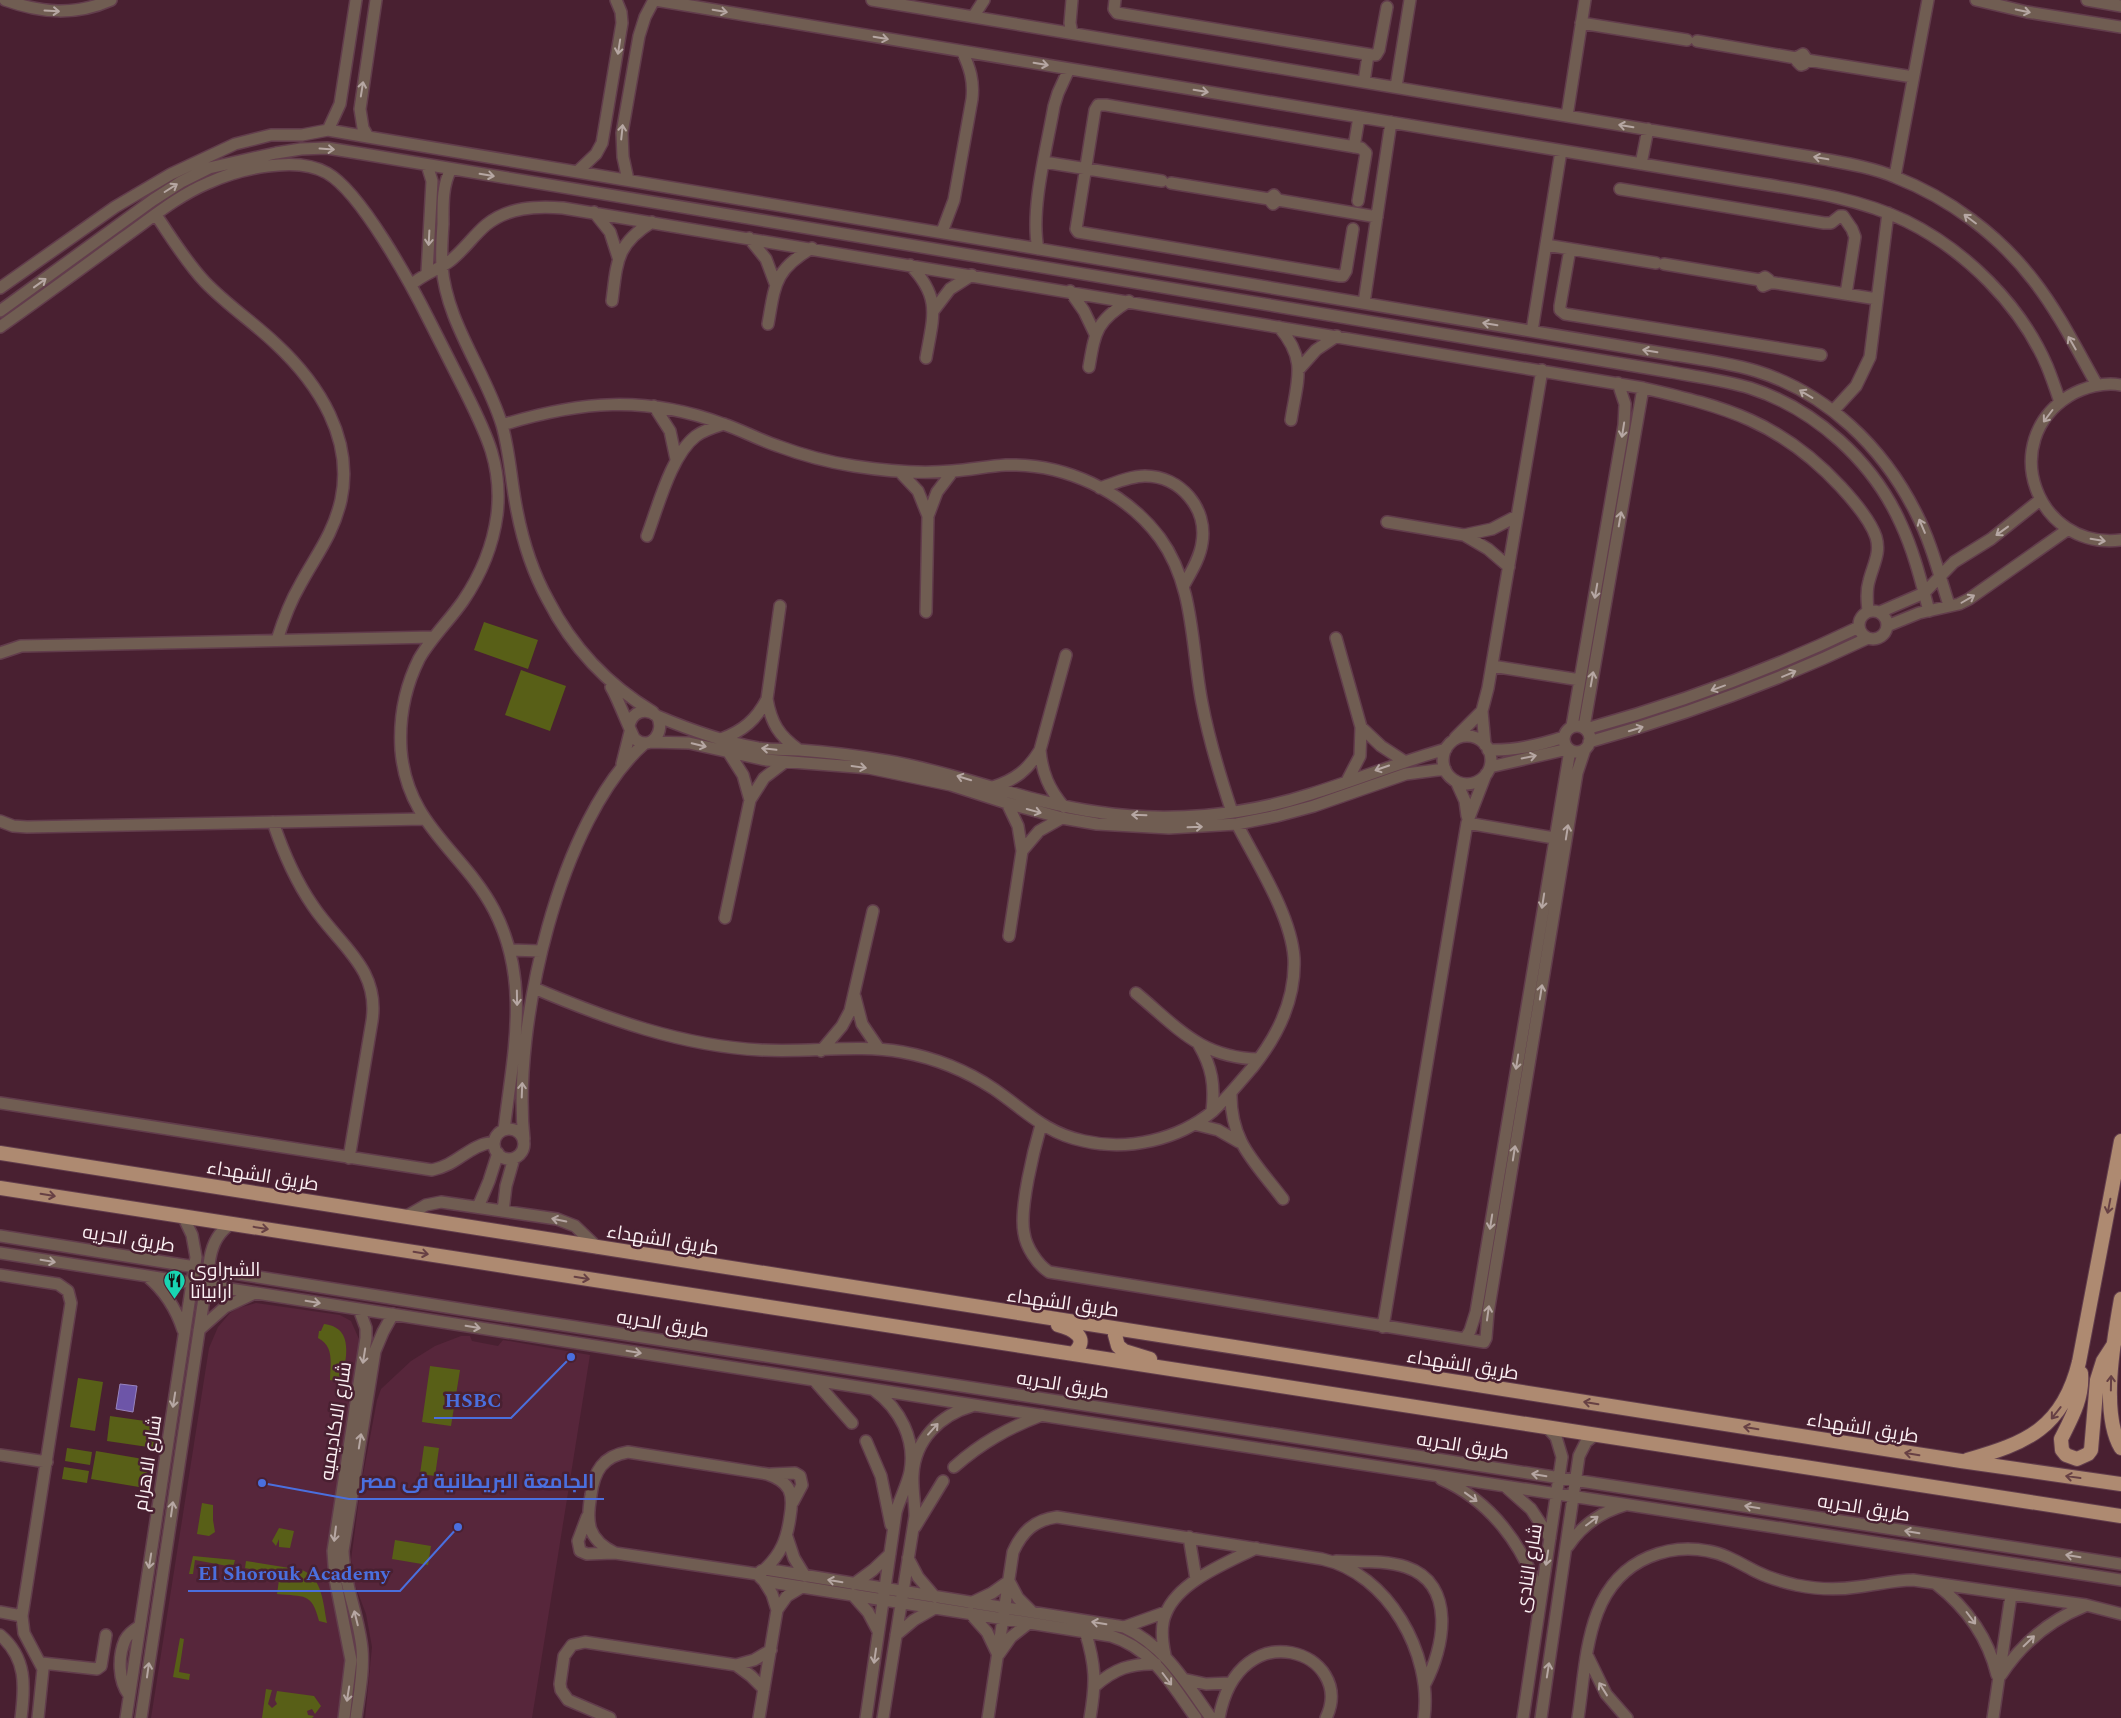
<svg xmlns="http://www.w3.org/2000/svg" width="2121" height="1718" viewBox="0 0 2121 1718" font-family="Spectral,Cairo,serif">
<rect width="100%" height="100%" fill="#492031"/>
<path fill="#57263b" d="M256 1303 340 1315 351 1321 359 1339 358 1353 331 1523 328 1555 347 1658 340 1718H151L209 1348 218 1327 230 1313 238 1308Z
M461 1336H470L472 1341 498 1346 503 1340 590 1355 532 1718H365L372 1647 366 1614 355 1585 351 1560 360 1491 377 1400 381 1389 411 1361 435 1346Z"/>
<path fill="#585f17" d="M484 622 538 640 528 669 474 650Z
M521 670 566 686 550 731 505 715Z
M324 1324C356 1328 345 1360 342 1382L330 1380C330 1364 335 1347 318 1338L319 1331H321Z
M430 1366 460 1370 451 1426 422 1422Z
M78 1378 103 1382 95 1431 70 1427Z
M110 1416 159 1423 155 1448 107 1441Z
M424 1446 439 1448 435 1476 420 1474Z
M67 1448 92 1452 90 1465 65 1461Z
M96 1451 149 1460 145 1488 91 1479Z
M64 1467 89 1471 87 1483 62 1479Z
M202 1503 213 1505V1520L215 1532 209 1536 197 1534Z
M279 1528 294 1531 290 1548 279 1547V1539L276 1546 272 1541Z
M395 1540 431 1546 428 1565 392 1559Z
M193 1556 235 1560 233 1567 195 1560 193 1574H189Z
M246 1561 302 1570C323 1578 323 1604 327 1623L319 1621C312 1592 304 1597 277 1594L279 1580 276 1579V1574L245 1568Z
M180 1638 184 1639 179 1672 190 1674 189 1680 173 1677Z
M266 1689 272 1690 268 1704 272 1708 277 1704 275 1700 277 1691 314 1696 321 1706 315 1714 312 1709 307 1711 308 1715 314 1716 312 1718H262Z"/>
<path fill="#6d55a8" stroke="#9884bf" d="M120 1384 137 1386 133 1412 116 1409Z"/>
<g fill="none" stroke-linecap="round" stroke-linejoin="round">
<defs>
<path id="minor" d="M5 0C41 13 75 16 111 0
M655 0C948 49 1241 97 1534 146 1604 158 1674 169 1744 181 1799 190 1856 197 1906 221 1965 250 2021 305 2047 366 2052 378 2056 390 2060 402
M872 0 1818 158C1844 163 1871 167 1895 177 1949 198 1999 235 2034 281 2059 313 2077 350 2097 385
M1072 0 1070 23 1072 33
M1115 0 1114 9 1117 13 1372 55H1376L1379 50 1387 7
M1976 0 2027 12 2121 27
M2087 0 2121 6
M973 17 984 0
M1581 23 1687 40
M1697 41 1796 58 1803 54 1807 60 1804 64 1801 65 1797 61 1796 58
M1807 60 1913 77
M1364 82 1368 55
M1396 87 1410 0
M1567 116 1585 0
M328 130 340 104 356 0
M368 137 363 128 360 109 376 0
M1354 147 1359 117
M1044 162 1162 181
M1641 164 1648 129
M427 165 432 181 427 273
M451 169C442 186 443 205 443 224 442 238 441 252 442 266 446 322 486 372 502 425 510 453 511 482 517 511 523 542 533 573 548 600 572 647 608 685 653 712
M577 172 596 154 602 143 622 23 621 12 616 0
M1895 176 1928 0
M628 180 623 157 622 133 639 36 645 17 654 0
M1171 183 1269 199 1274 195 1278 200 1273 204 1269 199
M1620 189 1824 223H1831L1840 216H1843L1852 229 1855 237 1846 294
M1278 200 1377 217
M594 212 610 232 618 257
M156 215C171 237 186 262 205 282 227 305 253 322 276 344 319 384 354 439 341 500 333 535 316 555 300 585 290 602 283 621 277 640
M1353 229 1346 271 1343 276H1340L1078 232 1076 229 1095 110 1098 105H1106L1361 148 1366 153 1358 201
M942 232 954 200 972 99C974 81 970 68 962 51
M749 238 766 259 775 283
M1546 245 1656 263
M1038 249C1030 209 1047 147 1054 106L1058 93 1069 69
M1570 249 1560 306V310L1565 314 1821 355
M1664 264 1760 280 1765 277 1769 280 1768 284 1763 286 1760 280
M910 265C942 298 933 317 926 358
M1769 282 1877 299
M411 285C423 274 438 270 450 261 464 250 473 236 486 225 508 207 536 206 563 208L1643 388C1726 407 1781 422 1841 487 1853 500 1870 519 1876 537 1881 553 1873 565 1869 581 1866 591 1867 601 1868 611
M0 288 115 207 171 174 235 144 271 135H302L328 130 368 137 1674 355C1701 359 1729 363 1756 371 1827 393 1883 447 1916 513 1931 542 1939 574 1949 605
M1070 291 1084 311 1095 334
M612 301C617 262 616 244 652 222
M1364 303 1391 122
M934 310 950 289 972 275
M0 311 153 200 181 182 209 168 276 153 301 149 327 148 364 154 1671 372C1697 377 1724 380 1750 388 1815 409 1873 461 1901 524 1914 552 1921 581 1929 611
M768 324C775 285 774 270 812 248
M0 327C41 298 82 268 123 238 150 219 177 196 208 183 239 169 296 155 327 173 361 192 411 284 429 320 441 344 453 367 465 391 486 433 503 466 497 515 493 545 480 576 463 601 449 621 431 638 419 659 405 687 399 719 401 750 407 826 463 851 494 910 531 981 513 1054 504 1130
M1279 327C1308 360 1297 381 1291 420
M1532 331 1561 151
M1089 367C1095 332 1096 321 1129 301
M1300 368 1316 350 1337 336
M2121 385C2104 382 2084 387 2069 396 1997 441 2036 550 2121 540
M654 406 670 431 676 459
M1833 411 1856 386 1870 357 1888 213
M502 425C580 401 645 395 723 424 742 430 759 440 778 446 802 455 828 462 854 466 886 471 919 474 952 471 970 470 988 466 1006 465 1064 463 1125 491 1160 538 1195 586 1191 647 1202 703 1209 740 1220 776 1232 812
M900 472 918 491 928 516
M1100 488C1115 483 1130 476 1145 476 1180 476 1208 508 1202 543 1200 558 1191 572 1184 585
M1387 522 1464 535 1488 549 1509 567
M1464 535 1492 529 1517 516
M647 536C658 507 671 455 696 436 704 430 714 427 724 424
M780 606 767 699C771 723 779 736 799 750
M1859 625a14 14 0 1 1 28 0a14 14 0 1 1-28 0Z
M926 612 928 516 937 492 953 471
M1880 612 1924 593 1954 562 1991 539 2040 500
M1887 626 1919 613 1959 604 1969 599 2067 530
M1336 638 1361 727 1360 756 1347 781
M0 653 21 646 434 637
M1492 666 1580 680
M611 687C617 696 632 736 635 739 651 752 666 731 657 716 646 707 632 711 629 726
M657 716C690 730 724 742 758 748 772 750 785 749 799 750 829 752 859 756 888 761 959 773 1026 802 1097 812 1167 823 1243 816 1311 794 1356 780 1400 762 1446 749
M1564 739a13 13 0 1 1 26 0a13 13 0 1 1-26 0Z
M1572 726 1624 425 1625 404 1618 383
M1361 727 1381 746 1404 761
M1584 727 1643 388
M1586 729C1680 703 1770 670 1859 627
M1443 760a24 24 0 1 1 48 0a24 24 0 1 1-48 0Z
M1455 738 1482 711
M721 739C743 731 756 720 767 699
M651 742 689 743 766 760 869 768 951 785 1007 803 1062 818 1097 824 1169 828 1237 824 1277 816 1314 806 1406 774 1445 769
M1589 742C1686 715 1778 681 1868 638
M1485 745 1482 711 1488 688 1542 370
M1040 750C1042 773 1049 789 1064 807
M1488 750C1513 751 1540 745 1564 737
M729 753 743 775 750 800
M622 764 630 732
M1490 767 1568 749
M1456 781 1465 801 1467 816
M993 787C1015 780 1028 770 1040 750L1066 655
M1007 803 1018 826 1022 851 1009 936
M0 821 13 826 27 827 424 819
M273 822C283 852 295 880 313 906 339 945 380 968 372 1021L349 1158
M1467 823 1554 838
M1022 851 1039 831 1062 818
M725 918 750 800 764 778 785 762
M510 950 541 951
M534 988C607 1019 682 1046 761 1050 808 1053 856 1044 902 1052 935 1058 967 1071 994 1089 1026 1111 1045 1133 1084 1141 1128 1151 1178 1140 1213 1111 1227 1098 1239 1083 1252 1068 1277 1037 1296 1000 1294 958 1291 915 1257 863 1237 824
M1136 993C1178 1028 1201 1058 1259 1059
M855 997 862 1024 879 1049
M1199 1045C1212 1067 1215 1085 1212 1111
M821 1051 842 1026 850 1011 873 911
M1231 1093C1230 1142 1255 1162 1283 1199
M0 1103 432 1170C458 1165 468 1145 494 1142
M1194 1124 1218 1130 1239 1142
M1041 1125C1034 1149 1019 1209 1024 1233 1026 1247 1037 1264 1049 1272L1484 1342 1486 1338 1488 1313 1577 773 1585 749
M494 1144a15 15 0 1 1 30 0a15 15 0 1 1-30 0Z
M524 1139C512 1028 559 818 645 743
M478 1207 489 1181 498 1153
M503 1211 506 1186 514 1158
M405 1217 426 1205 441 1202 557 1219 575 1226 598 1248
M0 1236 485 1313 2121 1564
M0 1253 974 1405 2121 1580
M0 1275 58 1284 68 1291 71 1303 22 1616 24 1633 43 1669 38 1718
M147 1276C165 1291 176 1308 183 1330
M1383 1327 1467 823 1486 774
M199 1330 225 1307 255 1293
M1465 1339 1470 1331 1476 1312 1570 750
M814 1380 852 1423
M866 1441 881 1476 891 1525
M0 1455 47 1462
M954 1467C981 1443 1008 1428 1042 1415
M771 1474 795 1473 800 1476 802 1485 793 1502
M1441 1479C1491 1501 1524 1546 1540 1597
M1506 1487 1531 1509 1550 1538
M587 1517 578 1541 580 1551 587 1554 614 1553
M915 1527 943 1481
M787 1537 794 1558 805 1576
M1189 1537 1196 1579
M1568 1546C1582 1525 1601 1512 1625 1505
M908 1558 918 1577 935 1597
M1336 1561C1359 1562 1385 1560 1406 1567 1457 1584 1444 1648 1425 1684
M765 1569C781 1554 787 1539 790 1517 794 1494 791 1482 767 1474L628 1452C603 1456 594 1471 591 1495 586 1522 587 1539 615 1553L757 1574 764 1581 1111 1636C1153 1649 1171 1684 1196 1718
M761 1571 765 1569 1124 1627C1165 1646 1186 1683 1211 1718
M764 1581 772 1594 777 1610
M854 1584 873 1570 890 1554
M1936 1584C1967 1608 1988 1637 1997 1675
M853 1595 868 1612 878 1631
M973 1602 992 1593 1009 1581 1018 1598 1032 1612
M0 1612 22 1616
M970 1613 987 1632 997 1653
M1124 1627 1166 1612
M1085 1631C1096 1666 1096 1683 1090 1718
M0 1635C27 1658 25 1686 21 1718
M896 1635 914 1620 935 1608
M999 1654 1011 1637 1029 1623
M1165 1655C1162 1641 1160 1626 1166 1613 1179 1581 1227 1563 1256 1548
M1588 1657 1606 1694 1627 1718
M42 1663 97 1669 101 1666 106 1635
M736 1665 751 1676 764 1689
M2001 1675C2022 1643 2050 1620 2085 1606
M1183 1679 1206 1684 1230 1683
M1095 1686C1114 1669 1131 1663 1156 1664
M129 1695C118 1681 118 1656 125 1640 128 1634 135 1629 140 1626
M126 1718 196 1257 192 1235 183 1216
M141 1718 210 1258C213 1242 219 1232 232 1223
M344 1718 351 1660 335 1579 333 1551 366 1338V1328L359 1309
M356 1718C359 1695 364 1672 362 1649 359 1616 344 1585 343 1551L375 1351 383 1332 393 1314
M610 1718 568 1700 561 1690 560 1684 564 1656 572 1645 585 1642 736 1665 754 1660 771 1650
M759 1718 777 1610 787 1596 802 1587
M866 1718 896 1512C900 1498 907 1486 910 1472 916 1439 900 1409 874 1390
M883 1718 915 1516C915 1502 912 1488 913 1474 915 1440 940 1415 972 1406
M988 1718 1013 1552C1022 1532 1034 1520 1057 1517L1322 1559C1388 1573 1433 1654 1424 1718
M1219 1718C1239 1609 1357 1653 1326 1718
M1523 1718 1562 1457 1556 1437 1547 1427
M1541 1718 1579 1456 1586 1442 1596 1434
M1578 1718C1587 1660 1585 1584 1649 1557 1668 1549 1688 1547 1708 1551 1726 1554 1741 1564 1757 1572 1769 1578 1783 1582 1796 1585 1816 1589 1837 1590 1857 1587 1876 1585 1894 1580 1913 1580L2086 1605 2121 1614
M1993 1718 2011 1595"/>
<path id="major" d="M0 1153 1961 1461 2121 1484
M0 1188 2121 1516
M2121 1299C2114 1338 2100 1413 2121 1448
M1058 1325C1073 1329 1091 1338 1073 1354
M1119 1329 1115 1335 1118 1346 1124 1351 1150 1359
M2081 1373C2083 1398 2072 1417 2061 1439L2062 1450 2066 1455 2077 1459 2088 1454 2091 1450 2097 1380 2103 1361 2114 1344
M1967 1460C2027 1443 2063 1428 2079 1362L2121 1141"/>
</defs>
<use href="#minor" stroke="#623d4c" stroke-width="14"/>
<use href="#major" stroke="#623d4c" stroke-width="16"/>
<use href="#minor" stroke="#705d52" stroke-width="11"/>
<use href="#major" stroke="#ae8a71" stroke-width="14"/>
</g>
<defs><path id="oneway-shaft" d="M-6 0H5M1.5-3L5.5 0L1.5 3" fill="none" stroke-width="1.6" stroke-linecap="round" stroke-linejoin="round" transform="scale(1.25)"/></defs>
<g stroke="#b6a7a3">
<use href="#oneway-shaft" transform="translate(52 11) rotate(3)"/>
<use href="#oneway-shaft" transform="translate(720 11) rotate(10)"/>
<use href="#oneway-shaft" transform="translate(2023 11) rotate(12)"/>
<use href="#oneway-shaft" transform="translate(881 38) rotate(10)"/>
<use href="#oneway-shaft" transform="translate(619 47) rotate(99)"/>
<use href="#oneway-shaft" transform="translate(1041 64) rotate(9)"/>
<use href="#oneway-shaft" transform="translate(362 89) rotate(-81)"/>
<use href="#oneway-shaft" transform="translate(1201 91) rotate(9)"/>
<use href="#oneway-shaft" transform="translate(1626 126) rotate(-171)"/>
<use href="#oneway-shaft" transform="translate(622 132) rotate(-84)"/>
<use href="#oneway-shaft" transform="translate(327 149) rotate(4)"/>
<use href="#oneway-shaft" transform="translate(1821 158) rotate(-170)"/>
<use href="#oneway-shaft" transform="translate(487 175) rotate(9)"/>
<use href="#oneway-shaft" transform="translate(171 188) rotate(-32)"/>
<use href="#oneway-shaft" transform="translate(1970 219) rotate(-143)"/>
<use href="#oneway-shaft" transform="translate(429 238) rotate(93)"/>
<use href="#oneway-shaft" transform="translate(40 283) rotate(-36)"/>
<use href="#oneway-shaft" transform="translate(1490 324) rotate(-171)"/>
<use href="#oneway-shaft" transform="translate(2072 343) rotate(-120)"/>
<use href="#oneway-shaft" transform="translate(1650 351) rotate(-171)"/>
<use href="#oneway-shaft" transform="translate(1806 394) rotate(-149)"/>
<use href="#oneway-shaft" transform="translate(2048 416) rotate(127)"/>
<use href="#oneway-shaft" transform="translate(1623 430) rotate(99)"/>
<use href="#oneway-shaft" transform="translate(1620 519) rotate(-80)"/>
<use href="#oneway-shaft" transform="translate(1922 526) rotate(-113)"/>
<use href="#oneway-shaft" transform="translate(2002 531) rotate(144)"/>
<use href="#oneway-shaft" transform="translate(2098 540) rotate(9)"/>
<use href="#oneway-shaft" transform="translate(1596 591) rotate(100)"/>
<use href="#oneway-shaft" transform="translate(1968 599) rotate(-30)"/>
<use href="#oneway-shaft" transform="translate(1789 674) rotate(-23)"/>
<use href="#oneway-shaft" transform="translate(1592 679) rotate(-80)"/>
<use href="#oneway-shaft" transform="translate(1718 688) rotate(160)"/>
<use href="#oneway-shaft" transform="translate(1636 729) rotate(-17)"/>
<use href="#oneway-shaft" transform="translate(699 745) rotate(13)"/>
<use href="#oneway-shaft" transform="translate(769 749) rotate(-174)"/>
<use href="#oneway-shaft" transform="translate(1529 757) rotate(-11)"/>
<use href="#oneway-shaft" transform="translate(859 767) rotate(8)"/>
<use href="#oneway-shaft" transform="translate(1382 768) rotate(161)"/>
<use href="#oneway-shaft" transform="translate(964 778) rotate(-163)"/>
<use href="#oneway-shaft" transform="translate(1034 811) rotate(15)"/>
<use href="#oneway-shaft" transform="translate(1139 815) rotate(-178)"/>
<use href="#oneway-shaft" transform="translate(1195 827) rotate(-2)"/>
<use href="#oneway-shaft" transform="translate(1567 832) rotate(-81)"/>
<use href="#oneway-shaft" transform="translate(1543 901) rotate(99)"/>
<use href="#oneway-shaft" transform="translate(1541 992) rotate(-81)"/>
<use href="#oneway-shaft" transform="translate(517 998) rotate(89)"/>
<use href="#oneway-shaft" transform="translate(1517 1062) rotate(99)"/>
<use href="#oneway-shaft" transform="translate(522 1090) rotate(-88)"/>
<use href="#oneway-shaft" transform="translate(1514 1153) rotate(-81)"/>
<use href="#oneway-shaft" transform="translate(559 1220) rotate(-168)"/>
<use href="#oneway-shaft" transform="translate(1491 1222) rotate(99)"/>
<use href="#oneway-shaft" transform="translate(48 1261) rotate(9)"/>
<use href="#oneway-shaft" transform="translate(313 1302) rotate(9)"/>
<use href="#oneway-shaft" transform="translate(1488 1313) rotate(-82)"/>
<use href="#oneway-shaft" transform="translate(473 1327) rotate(9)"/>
<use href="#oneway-shaft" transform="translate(634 1352) rotate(9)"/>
<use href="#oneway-shaft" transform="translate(364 1356) rotate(99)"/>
<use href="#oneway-shaft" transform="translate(174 1400) rotate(99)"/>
<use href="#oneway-shaft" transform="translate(933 1429) rotate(-48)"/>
<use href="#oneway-shaft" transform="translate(360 1441) rotate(-81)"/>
<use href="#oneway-shaft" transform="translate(1539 1475) rotate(-171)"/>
<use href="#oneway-shaft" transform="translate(1471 1497) rotate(36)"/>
<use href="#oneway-shaft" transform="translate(1752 1507) rotate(-171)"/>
<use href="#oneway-shaft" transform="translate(172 1509) rotate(-82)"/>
<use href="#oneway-shaft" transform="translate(1592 1521) rotate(-37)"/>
<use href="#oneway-shaft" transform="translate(1912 1532) rotate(-171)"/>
<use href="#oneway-shaft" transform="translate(335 1534) rotate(97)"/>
<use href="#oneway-shaft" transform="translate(2073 1556) rotate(-171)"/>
<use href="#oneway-shaft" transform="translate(1547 1558) rotate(99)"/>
<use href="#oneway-shaft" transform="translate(150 1561) rotate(99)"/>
<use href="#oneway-shaft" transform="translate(835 1581) rotate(-171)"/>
<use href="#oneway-shaft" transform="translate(356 1618) rotate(-104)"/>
<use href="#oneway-shaft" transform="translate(1971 1618) rotate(53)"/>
<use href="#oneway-shaft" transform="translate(1099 1623) rotate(-171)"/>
<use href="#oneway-shaft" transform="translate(2029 1641) rotate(-44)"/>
<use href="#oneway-shaft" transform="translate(875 1656) rotate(98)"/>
<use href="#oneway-shaft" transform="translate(148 1670) rotate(-82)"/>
<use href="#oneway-shaft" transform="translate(1548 1670) rotate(-81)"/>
<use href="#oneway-shaft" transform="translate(1167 1679) rotate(53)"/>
<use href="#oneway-shaft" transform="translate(1603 1689) rotate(-122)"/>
<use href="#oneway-shaft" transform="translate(348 1694) rotate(99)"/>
</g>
<g stroke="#674044">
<use href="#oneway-shaft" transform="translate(48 1195) rotate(9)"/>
<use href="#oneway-shaft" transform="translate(2109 1206) rotate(101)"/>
<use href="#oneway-shaft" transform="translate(261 1228) rotate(9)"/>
<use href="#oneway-shaft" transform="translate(421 1253) rotate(9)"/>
<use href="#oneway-shaft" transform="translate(582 1278) rotate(9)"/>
<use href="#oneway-shaft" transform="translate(2111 1383) rotate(-89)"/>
<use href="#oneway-shaft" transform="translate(1591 1403) rotate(-171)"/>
<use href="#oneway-shaft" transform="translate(2056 1413) rotate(128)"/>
<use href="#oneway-shaft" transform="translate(1751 1428) rotate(-171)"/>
<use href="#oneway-shaft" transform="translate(1912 1454) rotate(-171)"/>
<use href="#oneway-shaft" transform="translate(2073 1477) rotate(-172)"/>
</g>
<defs>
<symbol id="restaurant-pin" viewBox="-11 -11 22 30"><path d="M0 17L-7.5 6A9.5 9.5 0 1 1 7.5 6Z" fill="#18d5b2" stroke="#492031"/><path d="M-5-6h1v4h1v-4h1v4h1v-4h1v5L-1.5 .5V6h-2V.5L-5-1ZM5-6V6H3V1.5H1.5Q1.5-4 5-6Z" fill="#111"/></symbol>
</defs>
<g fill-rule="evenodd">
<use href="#restaurant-pin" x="162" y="1268" width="25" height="34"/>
</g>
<g text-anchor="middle" stroke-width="5" stroke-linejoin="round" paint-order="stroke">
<g font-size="19" fill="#fcf1f4" stroke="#492031">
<text transform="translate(263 1175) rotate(9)" y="7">طريق الشهداء</text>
<text transform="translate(129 1238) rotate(9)" y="7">طريق الحريه</text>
<text transform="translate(663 1239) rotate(9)" y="7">طريق الشهداء</text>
<text transform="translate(1063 1302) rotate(8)" y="7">طريق الشهداء</text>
<text transform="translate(663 1323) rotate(9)" y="7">طريق الحريه</text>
<text transform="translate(1463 1364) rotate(9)" y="7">طريق الشهداء</text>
<text transform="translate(1063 1384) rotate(9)" y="7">طريق الحريه</text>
<text transform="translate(335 1421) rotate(-81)" y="7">شارع الاكاديميه</text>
<text transform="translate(1863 1427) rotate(9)" y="7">طريق الشهداء</text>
<text transform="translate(1463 1445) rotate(9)" y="7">طريق الحريه</text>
<text transform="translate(147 1463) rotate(-81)" y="7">شارع الاهرام</text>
<text transform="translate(1864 1507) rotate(9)" y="7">طريق الحريه</text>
<text transform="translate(1528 1568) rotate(-81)" y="7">شارع النادى</text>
</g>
<g font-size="19" fill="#fcf1f4" stroke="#492031" text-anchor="start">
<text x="190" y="1276">الشبراوى<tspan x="190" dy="22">ارابياتا</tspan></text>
</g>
</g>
<path fill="none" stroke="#4a6fde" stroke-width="2" d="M571 1357L511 1418H434M262 1483L349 1499H604M458 1527L400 1591H188"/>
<g fill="#4a6fde" stroke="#492031" stroke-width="2">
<circle cx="571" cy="1357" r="5"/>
<circle cx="262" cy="1483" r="5"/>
<circle cx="458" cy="1527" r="5"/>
</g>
<g font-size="20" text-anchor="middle" font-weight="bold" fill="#4a6fde" stroke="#492031" stroke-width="5" stroke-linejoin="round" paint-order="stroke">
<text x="473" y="1407">HSBC</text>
<text x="477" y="1488">الجامعة البريطانية فى مصر</text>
<text x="294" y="1580">El Shorouk Academy</text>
</g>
</svg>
